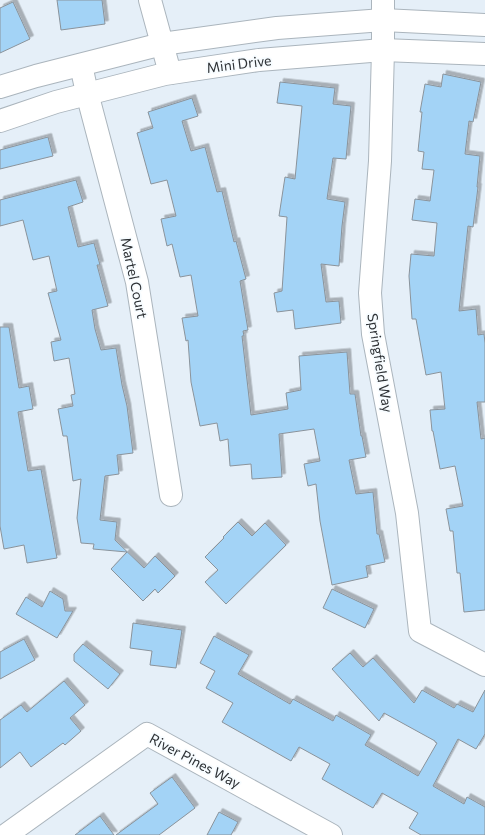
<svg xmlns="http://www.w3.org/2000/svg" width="485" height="835" viewBox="0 0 485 835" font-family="Commissioner,sans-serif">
<defs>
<filter id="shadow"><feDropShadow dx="3.5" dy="-3.5" stdDeviation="0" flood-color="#0004"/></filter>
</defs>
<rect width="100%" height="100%" fill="#e5eff8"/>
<path fill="#a3d3f6" stroke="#8a939b" filter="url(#shadow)" d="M57 0H102L105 24 61 30Z
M13 2 30 39 0 53V8Z
M443 74 481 82 473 122 469 121 465 154 480 156 477 187H478L473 227 468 226 459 311 476 309 478 335 484 334 485 343V402H477L481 439 485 438V610L464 612 460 573H457L453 531H450L446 509 463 506 455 466 440 469 433 431H432L430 410 445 409 441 372 426 375 416 319H412L409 276 411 254 434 256 437 223 412 220 415 199 430 201 434 170 422 169 424 152 418 151 422 112H420L425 84 441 87Z
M280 82 335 88 333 104 351 106 346 159 333 158 327 199 345 202 342 226 339 266 321 264 326 302 339 301 341 323 295 329 293 310 277 312 274 293 282 291 287 217 279 216 285 177 295 179 302 106 277 103Z
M192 98 198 116 182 121 191 151 205 147 217 192 222 191 234 242 236 241 246 279 240 281 248 330 243 331 244 336H242L251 415 288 409 286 393 301 390 299 356 347 352 350 394H355L361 436H362L366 457 349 460 356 494 373 492 377 534H379L385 562 366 566 368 577 332 585 320 521 316 484 308 486 304 464 320 461 314 429 279 434 282 477 252 479 251 464 230 466 228 439 220 441 217 423 200 426 191 382 188 340 186 341 182 318 198 316 191 275 180 277 172 244 167 246 161 219 176 216 167 180 151 184 137 133 153 128 148 112Z
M48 137 53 156 0 169V150Z
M76 180 83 202 68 207 78 247 94 243 100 265H97L108 306 92 310 95 329 101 350 116 348 122 385 127 406 133 453 117 455 119 474 105 476 100 520 117 522 115 540 144 568 155 556 175 576 158 593 155 589 143 601 111 569 127 552 93 549 94 544 81 543 77 518 81 479 73 481 67 436H63L58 409 73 406 71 395 75 394 69 358 54 361 51 342 61 340 48 293 57 291 49 256 33 260 23 220 0 226V200Z
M0 327H9L19 388 29 386 33 409 18 412 28 471 41 469 57 558 27 563 24 545 4 549 0 526Z
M238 522 252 536 265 523 286 545 226 604 205 582 218 570 205 557 224 538 223 537Z
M332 589 374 609 365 628 323 608Z
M50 591 63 599 65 611H73L57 638 16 614 26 597 42 607Z
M133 623 182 630 176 668 150 665 152 651 130 648Z
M214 636 249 655 238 674 290 704 293 699 333 721 336 715 371 735 365 745 418 776 437 743 435 742V741L384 713 379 721 332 669 350 653 363 667 373 658 414 703 422 690 454 708 457 704 473 712 485 690V734L476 749 458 739 433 786 464 804 467 797 485 807V835H421L409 828 418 813 382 793 373 808 322 779 330 764 299 747 291 761 222 722 233 703 206 688 215 671 200 663Z
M24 639 35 660 0 679V652Z
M83 644 120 674 108 689 74 661V654Z
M64 681 85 705 70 718 81 731 65 745 63 743 31 767 20 752 0 768V720L21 705 27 712Z
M172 777 195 808 159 835H116L158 804 150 793Z
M219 812 238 822 231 835H207Z
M100 816 114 835H75Z"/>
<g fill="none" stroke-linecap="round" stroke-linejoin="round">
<defs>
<path id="street" d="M150 0 170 73
M383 0V50L380 161 370 293 373 334 407 513 420 631 485 665
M81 65 87 93 137 282 171 495
M6 835 147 734 331 835"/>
<path id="secondary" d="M0 87 36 76 162 44 277 28 383 20 485 25
M0 121 56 102 165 74 259 60 383 50 485 54"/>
</defs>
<use href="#street" stroke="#abb5bd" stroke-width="24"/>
<use href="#secondary" stroke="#abb5bd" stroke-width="24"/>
<use href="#street" stroke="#fff" stroke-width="22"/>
<use href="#secondary" stroke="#fff" stroke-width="22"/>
</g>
<g text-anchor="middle" stroke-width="3.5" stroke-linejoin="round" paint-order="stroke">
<g font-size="14" fill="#2e3236" stroke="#f7fcff">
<text transform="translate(239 64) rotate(-7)" y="5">Mini Drive</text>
<text transform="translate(134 278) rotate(78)" y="5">Martel Court</text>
<text transform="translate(380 363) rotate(81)" y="5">Springfield Way</text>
<text transform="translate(195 761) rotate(28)" y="5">River Pines Way</text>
</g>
</g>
</svg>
